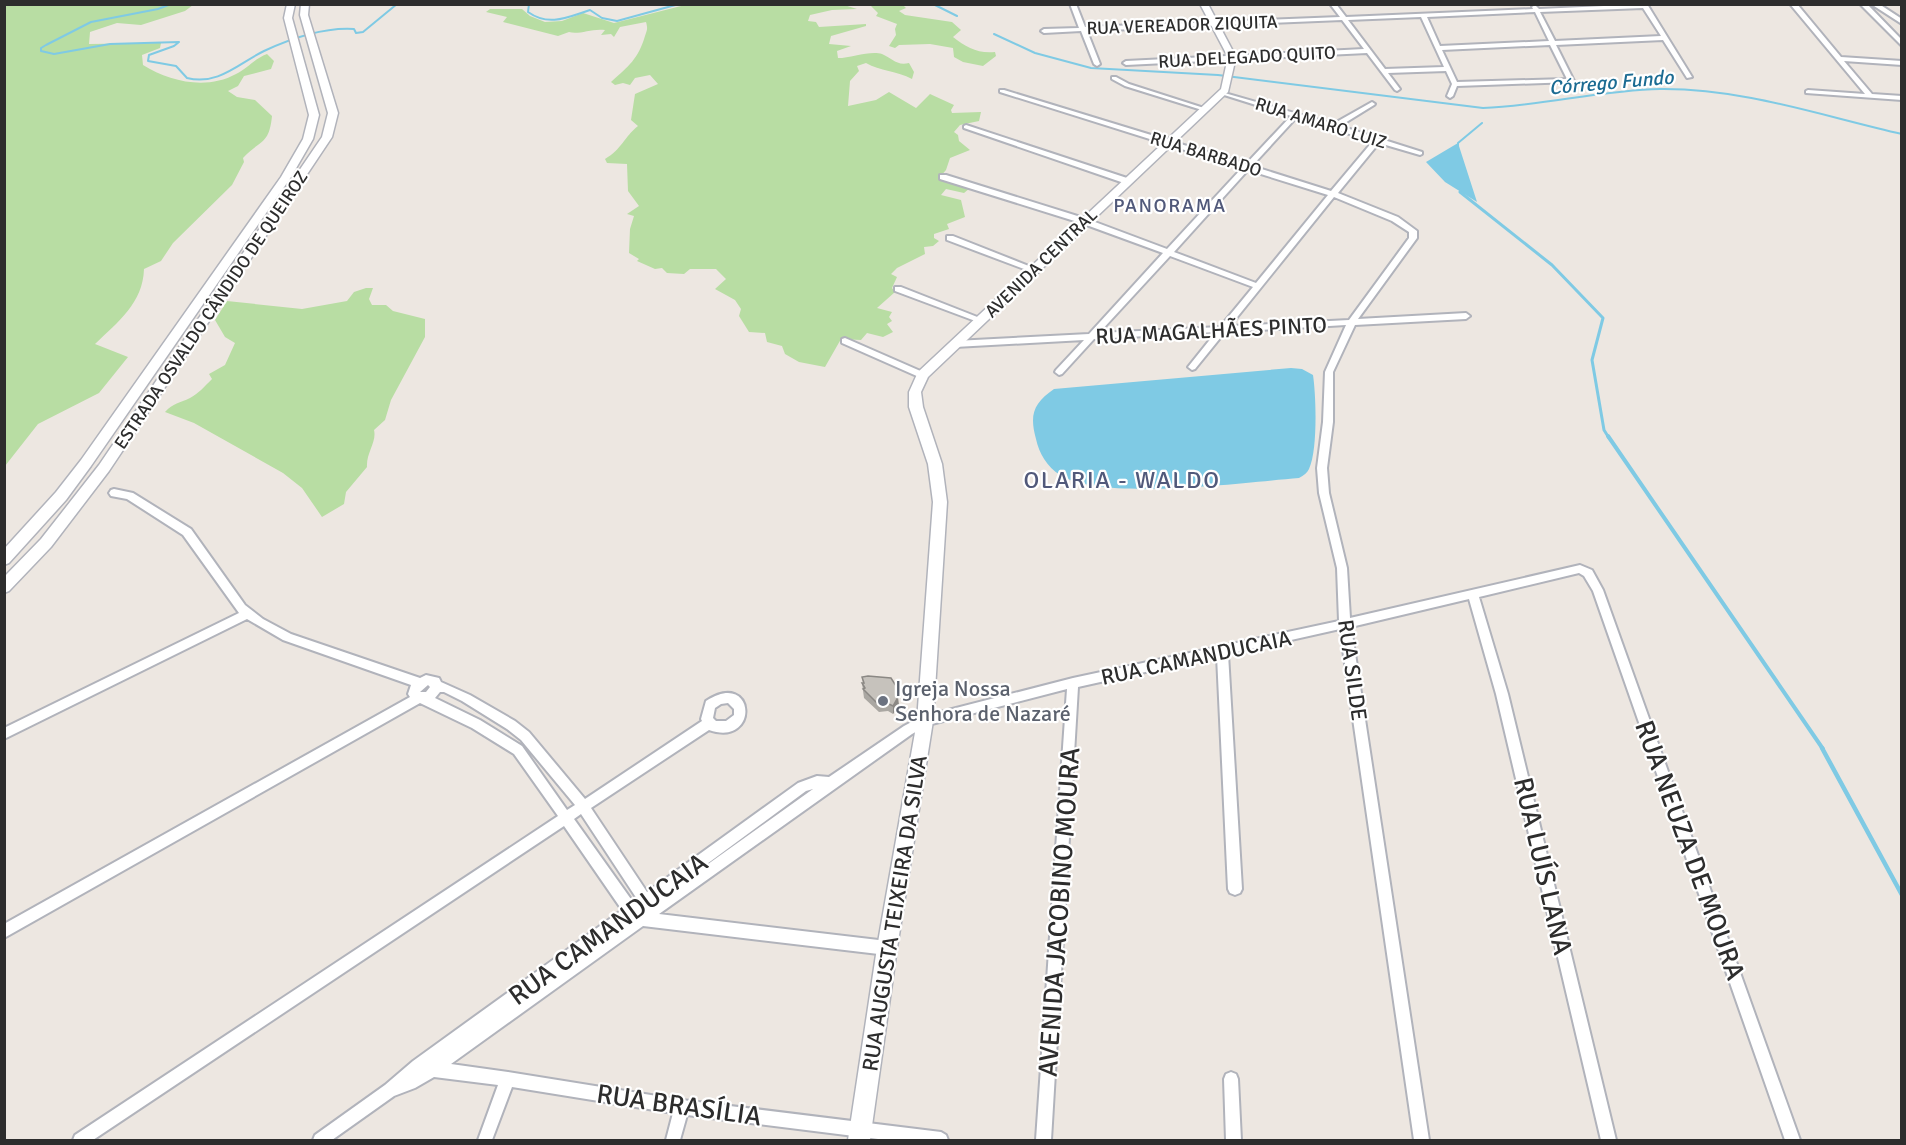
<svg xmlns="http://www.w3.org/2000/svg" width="1906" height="1145" viewBox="0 0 1906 1145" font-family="Signika,sans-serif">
<rect width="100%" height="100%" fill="#ede7e1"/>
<path fill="#b8dda3" d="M5 4 193 5 185 11 141 25 117 23 90 32 89 44 161 43 160 48 142 55 143 65C170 82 207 90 236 74 248 68 254 59 267 54L274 61 271 69 244 76 238 86 228 91 237 97 255 100 272 116C269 145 261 139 243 158L244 162 232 185 173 243 161 261 144 269C143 303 118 322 95 344L128 357 99 393 38 424 5 466Z
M841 4 857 9 832 10 810 15 808 21 816 22 819 27 866 24V26L831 36 829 44 851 46 837 51 838 58C851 58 871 50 882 54 892 58 896 66 909 63L914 72 912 79C897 71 880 71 866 63L857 66 859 71 850 81 848 106 876 100 889 92 916 108 930 94 954 105 951 110 952 113 981 112 979 121 960 125 954 132 958 135 959 141 970 150 950 158 946 170 939 178 970 188 964 193 946 189 941 195 961 200 965 217 947 224 949 229 934 234V238L939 241 933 246 924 247 925 254 897 268 891 274 897 277 892 288 895 292 877 308 892 312 889 317 892 321 887 324 893 332 883 337 867 333 861 340 841 339 825 367 799 362 785 354 782 346 767 342 765 333 749 332 739 316 741 309 735 300 715 289 726 279 716 269H690L684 274 667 273 662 268 655 269 637 261 639 259 629 253 630 229 634 216 627 214 639 206 628 191 627 164 607 163 605 159C622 149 624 137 638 126L631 120 635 94 658 84 650 75 635 78 630 85 623 83 615 85 611 82C629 66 638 59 645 36 647 30 648 29 646 22L620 27 614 37 611 34 601 35 605 30C592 28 579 35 569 32L558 36 503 22 507 17 486 12 490 9H522L530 16 545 22 562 21 583 13 614 23 685 5Z
M875 4 903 5 906 8 899 11 905 15 952 22 961 30 953 37C966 47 978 54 995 52L996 56 983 66 963 62 954 57 953 48 930 44 899 45 895 48 889 46 896 35 895 29 897 24 876 16 878 13 871 6Z
M366 288H373L369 299 372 305H386L393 311 425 319V337L391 400 385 420 374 430C377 442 366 453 367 467L346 492 344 504 322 517 302 488 283 473 194 423 165 412C173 403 180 403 190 398 198 394 205 386 212 379L209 374 225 365 235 343 225 337 215 320 227 301 302 309 347 301 354 292Z"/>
<path fill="#7fcae4" d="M1458 143 1477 202 1445 182 1426 162Z
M1291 368 1302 369 1313 375C1316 395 1318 450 1309 469 1307 473 1304 475 1299 478 1246 482 1102 502 1060 475 1047 467 1039 453 1036 439 1029 414 1034 403 1054 389Z"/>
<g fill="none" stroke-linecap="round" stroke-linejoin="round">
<path stroke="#7fcae4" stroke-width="2" d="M171 4 158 9 91 22 46 45 41 48V51L54 54 110 44 179 42 174 46 149 55 148 61 176 66 187 78C218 86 239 63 264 51 292 38 323 27 354 29L356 33 363 32 397 4
M529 4 528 12C549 27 568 17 590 10L602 18 617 21 679 4
M933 4 957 16
M994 34 1035 53 1091 68 1218 75 1483 108C1542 106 1601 90 1660 89 1743 88 1822 116 1902 134
M1458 146V143L1482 123
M1460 189 1461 193"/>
<path stroke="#7fcae4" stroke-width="3" d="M1460 192 1552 265 1603 318 1592 360 1604 430 1609 438"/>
<path stroke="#7fcae4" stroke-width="4" d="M1608 436 1823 749"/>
<path stroke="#7fcae4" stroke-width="4.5" d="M1822 748 1902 895"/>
<defs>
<path id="street" d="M1070 4H1076L1085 27 1340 17 1330 4H1336L1346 17 1533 9 1532 7 1535 5 1539 9 1647 4 1692 77 1687 78 1663 40 1556 45 1574 81 1573 82 1457 86 1453 96 1450 98 1447 96 1452 84 1446 71 1388 73 1400 89 1397 91 1395 90 1367 53 1126 65 1123 63 1126 61 1364 49 1342 20 1087 31 1100 64 1097 66 1094 64 1081 31 1044 33 1041 31 1044 29 1079 28ZM1643 8 1661 36 1555 41 1540 12ZM1535 12 1549 41 1440 46 1427 17ZM1421 17 1444 67 1385 69 1348 20ZM1550 45 1567 79 1457 82 1442 50Z
M1790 4H1797L1841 57 1902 61V65L1844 61 1872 94 1902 96V100L1806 93V91L1808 90 1865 94Z
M1860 4H1867L1902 40V46Z
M1871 4H1879L1902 19V24Z
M1112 77H1116L1129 84 1207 109 1202 110 1125 86 1112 79Z
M1000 90H1004L1246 164 1291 116 1221 94V92L1333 124 1372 102 1375 104 1374 105 1340 126 1422 152V154L1420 155 1379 143 1338 193 1398 217 1417 231V238L1358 319 1466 313 1470 316 1466 319 1355 325 1333 372V422L1327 468 1329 493 1347 568 1350 618 1580 565 1592 570 1603 590 1800 1140H1785L1593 591 1584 576 1579 573 1479 597 1508 694 1616 1140H1601L1496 694 1469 599 1351 627 1429 1140H1414L1340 629 1228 654 1242 889 1240 893 1235 895 1230 893 1228 889 1217 656 1078 687 1051 1140H1036L1067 689 928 725 912 734 659 914 887 941 892 943 894 948 892 953 887 955 643 926 451 1064 508 1072 682 1100 941 1132 946 1135 948 1140H886L687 1115 680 1140H666L673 1113 512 1087 492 1140H478L498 1085 434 1077 415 1088 394 1096 332 1140H313L315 1135 385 1085 413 1061 622 910 564 826 93 1140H73L75 1135 558 816 514 754 472 728 420 703 4 938V924L410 697 408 694 411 685 283 640 247 619 4 739V728L239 613 183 535 127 499 111 496 109 493 111 490 114 489 133 493 191 529 245 605 263 619 291 634 420 678 426 675 439 678 441 682 470 695 515 721 529 732 585 799 702 721 701 719 706 701C756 668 760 748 709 730L591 808 647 892 798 783 817 776 829 777 904 726 921 717 1073 678 1339 621 1337 568 1319 493 1317 468 1323 422 1325 372 1346 325 1225 332 1195 369 1192 370 1188 367 1216 332 1094 339 1062 374 1059 375 1055 372 1056 370 1084 340 955 347 951 344 955 341 1089 334 1163 253 1081 223 940 179V175H946L1087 219 1167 249 1242 168 1000 92ZM1296 118 1373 141 1331 191 1252 166ZM1248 170 1328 195 1256 283 1174 252ZM1334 197 1392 221 1409 232V238L1349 320 1230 326ZM1170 256 1253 287 1220 327 1099 333ZM428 685 430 687 426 692H420ZM440 692H444L462 701 507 729 521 740 575 805 567 810 522 746 480 720 435 698ZM728 703 734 709V715L726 721H716L713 718 715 708 721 704ZM813 789 662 897 806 791ZM581 814 637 899 633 902 574 819Z
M966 125 1130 179 1131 181 1124 183 964 128V126Z
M947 236H953L1039 270 1038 272H1032L947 240Z
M895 287H901L985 320 981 323 978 322 895 291Z
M845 338 925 373 926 375 925 377H919L842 343V339Z
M1231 1072 1236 1074 1238 1079 1241 1140H1226L1224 1079 1226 1074Z"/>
<path id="secondary" d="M287 4H295L292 18 319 115 313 139 291 177 91 466 66 500 9 563 4 565V549L56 492 81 460 281 177 303 139 309 115 284 18Z
M301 4H309L308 15 338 113 332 137 109 471 51 547 9 591 4 593V577L41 539 99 465 322 137 328 113 300 15Z
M1200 4H1208L1236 57 1228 92 928 377 921 392 923 407 942 464 947 502 933 721 897 948 870 1140H848L877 948 917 721 933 502 928 464 909 407V392L918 372 1221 89 1228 57Z"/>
</defs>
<use href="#street" stroke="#b1b3bb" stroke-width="4"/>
<use href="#secondary" stroke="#b1b3bb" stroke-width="3"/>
<use href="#street" fill="#fff" fill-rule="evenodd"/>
<use href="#secondary" fill="#fff" fill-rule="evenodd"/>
</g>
<path fill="#aaa7a2" d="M862 677 899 705 893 714 888 711 879 712 864 698 862 683H863Z"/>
<path fill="#8b8884" d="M898 697 899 705 893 714V706Z"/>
<path fill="#c6c2bc" stroke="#8b8884" stroke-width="1.5" d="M868 676 891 678 898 689V697L893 706 887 703 878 704 863 689 865 688 862 683H864L862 677Z"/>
<circle fill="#6b7280" stroke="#fff" stroke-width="2" cx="883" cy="701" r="6"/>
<g text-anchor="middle" stroke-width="4.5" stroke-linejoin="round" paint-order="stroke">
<g font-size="18" fill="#2d2d2d" stroke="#fff">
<text transform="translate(1182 25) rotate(-2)" y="6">RUA VEREADOR ZIQUITA</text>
<text transform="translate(1247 57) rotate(-3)" y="6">RUA DELEGADO QUITO</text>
<text transform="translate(1321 123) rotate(17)" y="6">RUA AMARO LUIZ</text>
<text transform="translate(1206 154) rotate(17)" y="6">RUA BARBADO</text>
<text transform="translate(1041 263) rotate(-44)" y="6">AVENIDA CENTRAL</text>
<text transform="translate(211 310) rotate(-56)" y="6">ESTRADA OSVALDO CÂNDIDO DE QUEIROZ</text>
</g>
<g font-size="20" font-style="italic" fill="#1b6b92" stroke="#fff">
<text transform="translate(1611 82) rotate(-5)" y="7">Córrego Fundo</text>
</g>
<g font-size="20" letter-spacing="1.5" fill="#51597a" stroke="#fff">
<text x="1170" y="212">PANORAMA</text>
</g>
<g font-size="22" fill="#2d2d2d" stroke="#fff">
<text transform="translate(1211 330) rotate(-3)" y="8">RUA MAGALHÃES PINTO</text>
<text transform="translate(1196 657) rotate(-12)" y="8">RUA CAMANDUCAIA</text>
<text transform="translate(1353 670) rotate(82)" y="8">RUA SILDE</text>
<text transform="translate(894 913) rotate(-81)" y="8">RUA AUGUSTA TEIXEIRA DA SILVA</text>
</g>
<g font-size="22" fill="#5b616d" stroke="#fff" text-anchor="start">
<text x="895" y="696">Igreja Nossa<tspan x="895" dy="25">Senhora de Nazaré</tspan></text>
</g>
<g font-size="24" letter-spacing="1.5" fill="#51597a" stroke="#fff">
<text x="1122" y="488">OLARIA - WALDO</text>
</g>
<g font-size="27" fill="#2d2d2d" stroke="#fff">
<text transform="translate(1690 850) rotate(70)" y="9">RUA NEUZA DE MOURA</text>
<text transform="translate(1543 866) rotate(77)" y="9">RUA LUÍS LANA</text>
<text transform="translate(1059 912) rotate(-86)" y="9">AVENIDA JACOBINO MOURA</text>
<text transform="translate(608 929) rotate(-36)" y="9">RUA CAMANDUCAIA</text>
<text transform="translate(679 1105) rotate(8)" y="9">RUA BRASÍLIA</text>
</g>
</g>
<rect width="1906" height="1145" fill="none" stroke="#2d2d2d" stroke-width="12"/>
</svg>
